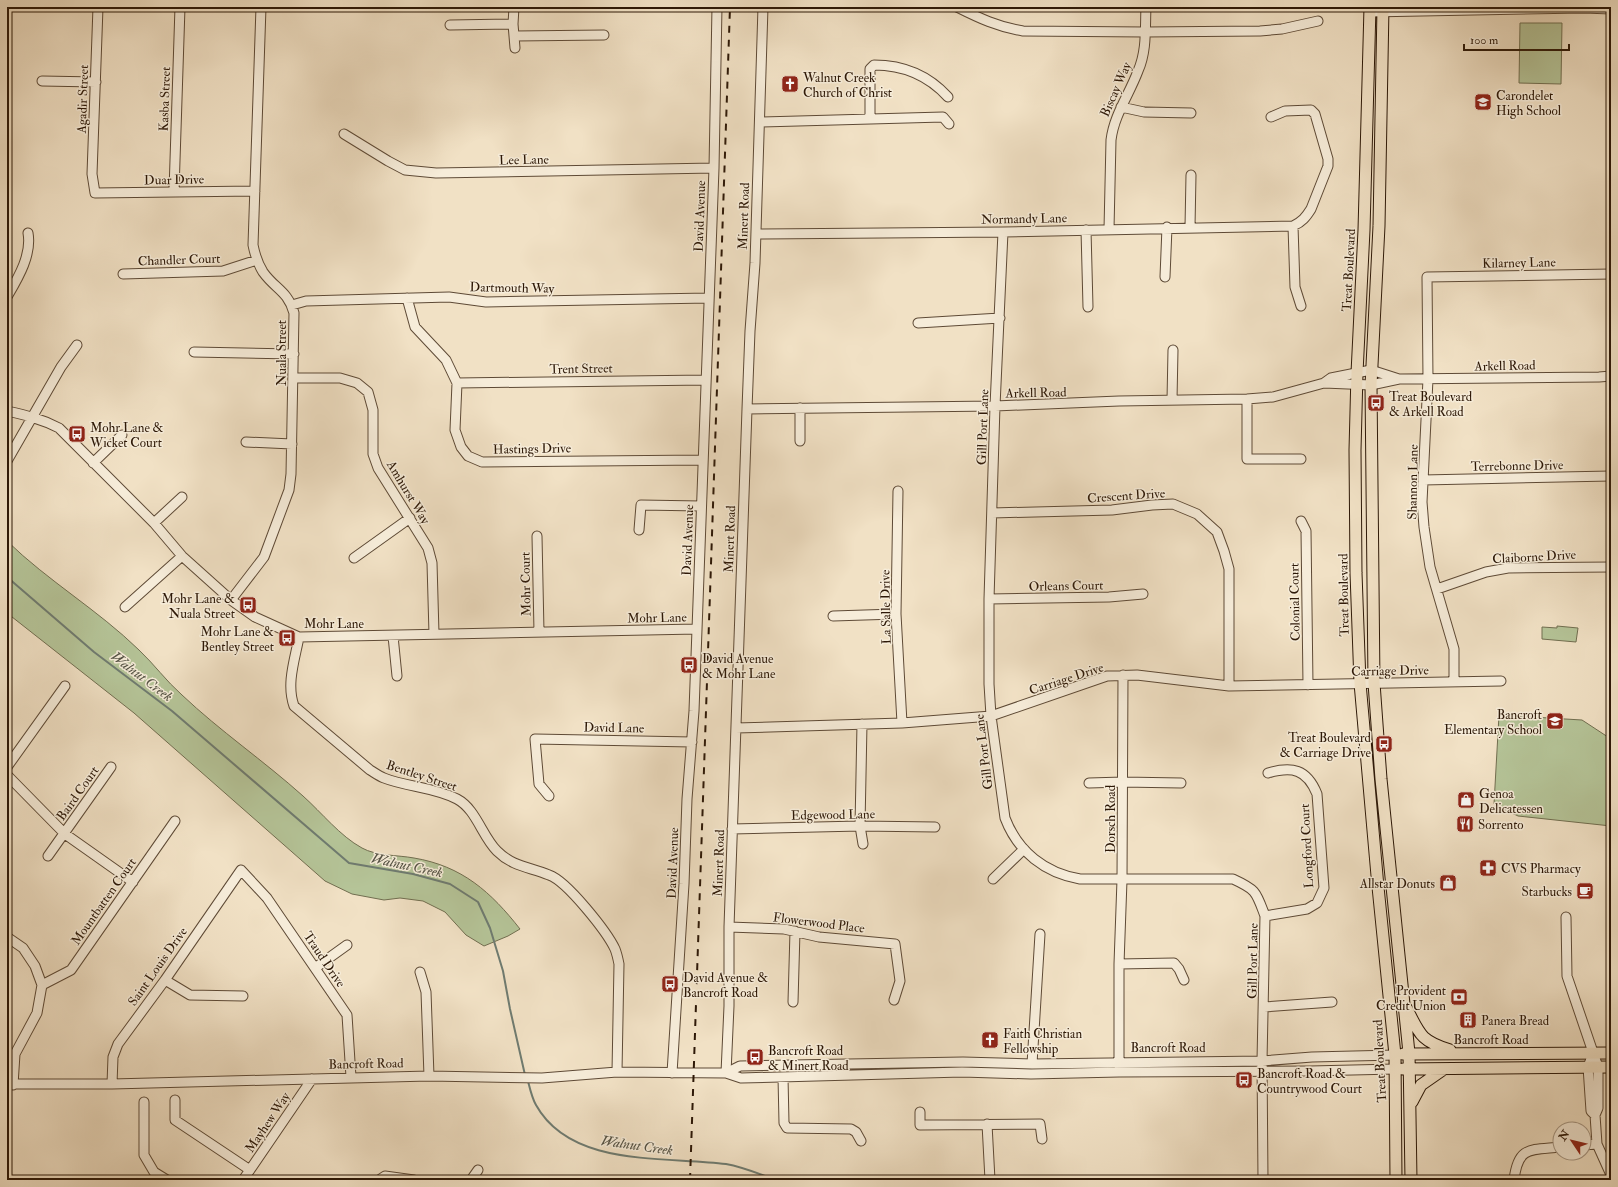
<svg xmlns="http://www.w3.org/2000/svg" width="1618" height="1187" viewBox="0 0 1618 1187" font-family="'IM FELL Double Pica',serif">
<rect width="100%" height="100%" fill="#f1e1c5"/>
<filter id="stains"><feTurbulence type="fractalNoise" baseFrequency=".005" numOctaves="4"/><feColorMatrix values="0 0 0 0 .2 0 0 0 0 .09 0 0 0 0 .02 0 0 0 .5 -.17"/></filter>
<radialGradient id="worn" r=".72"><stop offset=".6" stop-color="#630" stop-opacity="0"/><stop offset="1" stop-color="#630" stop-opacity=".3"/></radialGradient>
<path fill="#b5c498" stroke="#716e50" d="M1520 23H1562L1561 84 1519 83Z
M7 541C48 581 98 610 139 650 154 664 166 681 182 695 220 731 264 761 303 796 322 813 340 836 362 848 376 856 398 855 414 858 462 866 491 892 520 929L508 936 484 946 466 935 445 912 423 901 400 898 384 900 352 894 325 881 134 713 7 613Z
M1557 626 1578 628 1576 642 1542 639V627L1557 628Z
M1499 715 1582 720 1611 739V826L1518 816 1494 804Z"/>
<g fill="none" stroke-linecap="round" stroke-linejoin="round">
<path stroke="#6f7b70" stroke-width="2" d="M7 577 94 652 172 711 349 863 413 874 450 884 478 902 490 928 503 971 510 1009 525 1075
M528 1081C530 1089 532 1098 536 1105 571 1168 665 1156 726 1164 743 1167 760 1174 776 1180"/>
<defs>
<path id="minor" d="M98 7 92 174 95 193 255 191
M514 7 513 24 515 48
M957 7C979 18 998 27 1023 31L1145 32 1260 31 1282 29 1318 21
M1370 12 1584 8 1611 9
M450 25 513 24
M515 36 604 35
M42 81 96 82
M1121 107 1144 112 1191 113
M870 119V69L874 65C904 65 928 75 948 97
M760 122 943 117 949 124
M344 134 388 161 405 170 436 173 714 168
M174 191 180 7
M1293 226 1295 287 1301 306
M1190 227 1191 175
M1109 229 1111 140C1114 115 1129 95 1138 71 1147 51 1145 28 1146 7
M1086 230 1088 307
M1003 232 995 406 989 599V684L991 716 1005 818C1018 852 1045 873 1080 879H1233C1257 890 1256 892 1265 916L1262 1061 1263 1180
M756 234 1003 232 1293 226C1302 222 1306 217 1311 209L1328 166V159L1315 114 1311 110 1285 111 1271 117
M123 274 223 271 257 260
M1165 277 1167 227
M7 297C18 278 32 255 28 233
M407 298 415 327 446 360 457 383 455 430 461 447 468 456 482 462 703 460
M292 305 306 301 449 297 486 302 709 298
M918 323 1000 318
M194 352 294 354
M294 378H340L357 383 368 392 373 410V454L378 468 428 548 432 563 434 634
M1399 379 1371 370 1331 378 1324 383 1371 385 1399 379 1599 377 1611 376
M457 383 706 380
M1247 399V459H1301
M1172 400 1173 350
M800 408V441
M747 409 995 406 1119 401 1247 399 1273 397 1324 383
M7 411C25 415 42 419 59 428L154 523 182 556 231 600 255 617 299 637 697 629
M246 442 292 444
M7 461 61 367 77 345
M93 463 122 435
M1423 480 1611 476
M898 491 896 614 902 723
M992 513 1112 510 1152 505 1173 504 1197 514 1217 532 1224 551 1229 569V686
M1301 521 1306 531 1308 685
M154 523 182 497
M639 530 641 505 701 506
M537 536 539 632
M354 558 410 518
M1437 589 1486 572 1508 568 1611 567
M989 599 1109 597 1143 594
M231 600 264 557 289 490 291 474 294 313C288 291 275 289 263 272 258 264 255 255 253 245L261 7
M125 607 182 556
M833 616 896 614
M393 636 397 676
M299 637C295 659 286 684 294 706L370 770C375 773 379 776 384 778 407 787 434 787 457 799 476 809 482 836 497 851 513 867 530 867 549 875 567 881 607 932 615 949 617 954 618 959 619 964L617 1072
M1454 682V649L1430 567 1424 527 1422 502 1428 379 1427 277 1611 274
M862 724 860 826 863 844
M736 728 902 723 991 716 1107 676 1137 675 1229 686 1501 681
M7 767 65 686
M7 775 65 834 133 882
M1089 783 1123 782 1181 783
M549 796 539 784 535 739 692 742
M732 829 860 826 935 827
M48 856 111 767
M993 879 1024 849
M1265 916 1307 909 1317 903 1324 888 1317 794C1307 769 1292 766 1268 773
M1566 917 1567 976 1598 1067V1108L1595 1115 1591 1111 1588 1067 1593 1053
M729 927 784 929 819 937 895 944 900 981 894 1000
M7 937 23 948 35 966 42 985 37 1013 15 1054 13 1085
M1119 964 1174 963 1179 969 1184 980
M315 968 347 945
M420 972 426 992 429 1076
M165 980 190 995 243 996
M42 985 71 970 175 821
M793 1002 795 931
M1264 1007 1332 1002
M1032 1064 1040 934
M1119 1066V964L1122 880 1123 675
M672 1073 684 884 687 799 694 711 714 168 717 7
M726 1073 729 1006V927L747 409 750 331 755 263 763 7
M726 1073 740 1066 963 1062 1032 1064 1262 1061 1312 1057 1395 1055
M783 1077 784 1123 787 1128 851 1129 856 1132 861 1141
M7 1084H112L429 1076 542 1078 617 1072 726 1073 741 1078 962 1072 1031 1074 1119 1072 1310 1071 1395 1069
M112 1084 113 1057 118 1044 165 980 241 870 267 898 347 1015 351 1077
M175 1100V1120L250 1170
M144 1102V1155L154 1172 167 1180
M920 1112V1125L1040 1124 1042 1139
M1595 1115 1597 1144 1611 1175
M987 1124 990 1180
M1584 1145 1597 1144
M243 1180 312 1079
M379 1180 385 1176 414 1180
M471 1180 478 1170
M1514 1180C1518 1146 1530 1150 1560 1147"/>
<path id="major" d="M1370 7 1364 230 1357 373 1355 450 1356 573 1360 683 1378 887 1395 1055 1396 1180
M1383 7 1379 226 1371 385 1374 683 1381 779 1409 1053 1411 1180
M1407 1009C1420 1035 1421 1041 1450 1050
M1403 1054 1611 1053
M1403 1069 1611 1067
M1412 1102 1421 1085 1444 1069"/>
</defs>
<use href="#minor" stroke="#5e4a36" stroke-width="11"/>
<use href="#major" stroke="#2d1807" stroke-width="13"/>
<use href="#minor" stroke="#f6ecd9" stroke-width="9"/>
<use href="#major" stroke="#f1e1c5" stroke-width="11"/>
<path stroke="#2d1807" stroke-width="2" stroke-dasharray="7 7" stroke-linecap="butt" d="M690 1180 730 7"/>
</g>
<defs>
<symbol id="church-square" viewBox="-11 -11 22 22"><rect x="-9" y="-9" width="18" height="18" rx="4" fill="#8f2418" stroke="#f6ecd9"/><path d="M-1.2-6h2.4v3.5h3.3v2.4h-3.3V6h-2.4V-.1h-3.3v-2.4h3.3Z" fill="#fff"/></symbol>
<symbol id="school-square" viewBox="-11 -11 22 22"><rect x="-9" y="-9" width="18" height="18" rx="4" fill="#8f2418" stroke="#f6ecd9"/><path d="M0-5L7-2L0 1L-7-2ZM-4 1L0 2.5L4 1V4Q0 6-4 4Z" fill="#fff"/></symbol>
<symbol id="bus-square" viewBox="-11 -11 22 22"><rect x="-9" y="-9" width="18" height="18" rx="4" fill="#8f2418" stroke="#f6ecd9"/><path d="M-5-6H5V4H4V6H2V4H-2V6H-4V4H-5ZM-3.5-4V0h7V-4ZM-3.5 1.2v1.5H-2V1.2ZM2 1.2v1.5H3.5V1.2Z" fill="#fff"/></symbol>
<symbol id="shop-square" viewBox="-11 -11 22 22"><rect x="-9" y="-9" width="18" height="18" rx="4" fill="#8f2418" stroke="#f6ecd9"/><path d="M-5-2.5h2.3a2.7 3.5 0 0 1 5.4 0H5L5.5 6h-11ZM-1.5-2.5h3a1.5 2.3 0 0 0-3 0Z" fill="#fff"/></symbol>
<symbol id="restaurant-square" viewBox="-11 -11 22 22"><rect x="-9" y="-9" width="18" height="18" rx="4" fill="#8f2418" stroke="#f6ecd9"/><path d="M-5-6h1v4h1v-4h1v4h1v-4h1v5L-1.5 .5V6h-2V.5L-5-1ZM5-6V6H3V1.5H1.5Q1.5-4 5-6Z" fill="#fff"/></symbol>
<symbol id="pharmacy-square" viewBox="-11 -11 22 22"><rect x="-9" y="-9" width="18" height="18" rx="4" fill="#8f2418" stroke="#f6ecd9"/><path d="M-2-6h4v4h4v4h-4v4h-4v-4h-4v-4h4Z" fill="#fff"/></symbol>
<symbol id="cafe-square" viewBox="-11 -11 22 22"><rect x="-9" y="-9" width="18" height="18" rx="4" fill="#8f2418" stroke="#f6ecd9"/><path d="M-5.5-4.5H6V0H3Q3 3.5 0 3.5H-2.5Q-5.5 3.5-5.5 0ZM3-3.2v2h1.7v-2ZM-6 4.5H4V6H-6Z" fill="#fff"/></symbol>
<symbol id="bank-square" viewBox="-11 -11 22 22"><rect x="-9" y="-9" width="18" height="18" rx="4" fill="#8f2418" stroke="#f6ecd9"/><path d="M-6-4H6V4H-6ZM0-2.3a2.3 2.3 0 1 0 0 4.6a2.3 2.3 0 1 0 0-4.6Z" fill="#fff"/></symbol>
<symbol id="building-square" viewBox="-11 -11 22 22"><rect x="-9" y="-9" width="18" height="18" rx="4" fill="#8f2418" stroke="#f6ecd9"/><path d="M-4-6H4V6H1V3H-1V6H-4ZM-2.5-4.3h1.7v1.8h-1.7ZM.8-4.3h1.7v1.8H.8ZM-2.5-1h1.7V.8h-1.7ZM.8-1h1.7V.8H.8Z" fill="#fff"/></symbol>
</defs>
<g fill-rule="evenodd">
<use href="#church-square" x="780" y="74" width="20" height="20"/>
<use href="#school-square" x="1473" y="92" width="20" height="20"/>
<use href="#bus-square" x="1366" y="393" width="20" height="20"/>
<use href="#bus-square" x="67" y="424" width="20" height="20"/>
<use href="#bus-square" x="238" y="595" width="20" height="20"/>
<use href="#bus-square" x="277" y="628" width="20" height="20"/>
<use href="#bus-square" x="679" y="655" width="20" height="20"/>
<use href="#school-square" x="1545" y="711" width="20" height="20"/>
<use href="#bus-square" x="1374" y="734" width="20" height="20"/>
<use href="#shop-square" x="1456" y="790" width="20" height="20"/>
<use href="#restaurant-square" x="1455" y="814" width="20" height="20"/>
<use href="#pharmacy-square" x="1478" y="858" width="20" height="20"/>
<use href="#shop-square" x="1438" y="873" width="20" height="20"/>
<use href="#cafe-square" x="1575" y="881" width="20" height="20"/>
<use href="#bus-square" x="660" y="974" width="20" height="20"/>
<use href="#bank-square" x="1449" y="987" width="20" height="20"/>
<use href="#building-square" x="1458" y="1010" width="20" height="20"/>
<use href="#church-square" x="980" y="1030" width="20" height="20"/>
<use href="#bus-square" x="745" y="1047" width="20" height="20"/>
<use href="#bus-square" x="1234" y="1070" width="20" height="20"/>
</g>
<g text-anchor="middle" stroke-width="3" stroke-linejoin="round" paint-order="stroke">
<g font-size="13" fill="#2d1807" stroke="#f6ecd9" text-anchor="start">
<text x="803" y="82">Walnut Creek<tspan x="803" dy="15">Church of Christ</tspan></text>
<text x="1496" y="100">Carondelet<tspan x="1496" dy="15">High School</tspan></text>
<text x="1389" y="401">Treat Boulevard<tspan x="1389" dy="15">&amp; Arkell Road</tspan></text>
<text x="90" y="432">Mohr Lane &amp;<tspan x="90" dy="15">Wicket Court</tspan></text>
<text x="235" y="603" text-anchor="end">Mohr Lane &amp;<tspan x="235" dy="15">Nuala Street</tspan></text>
<text x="274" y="636" text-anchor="end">Mohr Lane &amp;<tspan x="274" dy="15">Bentley Street</tspan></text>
<text x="702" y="663">David Avenue<tspan x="702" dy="15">&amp; Mohr Lane</tspan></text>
<text x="1542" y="719" text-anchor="end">Bancroft<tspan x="1542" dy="15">Elementary School</tspan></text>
<text x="1371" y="742" text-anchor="end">Treat Boulevard<tspan x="1371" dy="15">&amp; Carriage Drive</tspan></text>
<text x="1479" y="798">Genoa<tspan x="1479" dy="15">Delicatessen</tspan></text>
<text x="1478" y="829">Sorrento</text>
<text x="1501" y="873">CVS Pharmacy</text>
<text x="1435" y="888" text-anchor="end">Allstar Donuts</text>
<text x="1572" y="896" text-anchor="end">Starbucks</text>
<text x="683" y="982">David Avenue &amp;<tspan x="683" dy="15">Bancroft Road</tspan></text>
<text x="1446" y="995" text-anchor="end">Provident<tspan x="1446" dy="15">Credit Union</tspan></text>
<text x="1481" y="1025">Panera Bread</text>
<text x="1003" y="1038">Faith Christian<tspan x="1003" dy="15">Fellowship</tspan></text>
<text x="768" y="1055">Bancroft Road<tspan x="768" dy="15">&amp; Minert Road</tspan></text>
<text x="1257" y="1078">Bancroft Road &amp;<tspan x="1257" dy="15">Countrywood Court</tspan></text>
</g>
<g font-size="13" fill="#2d1807" stroke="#f6ecd9">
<text transform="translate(1115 89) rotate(-66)" y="5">Biscay Way</text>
<text transform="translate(82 99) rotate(-88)" y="5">Agadir Street</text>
<text transform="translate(164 99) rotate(-88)" y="5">Kasba Street</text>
<text transform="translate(524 159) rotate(-1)" y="5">Lee Lane</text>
<text transform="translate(174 179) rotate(-1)" y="5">Duar Drive</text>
<text transform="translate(699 216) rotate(-88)" y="5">David Avenue</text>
<text transform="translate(743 216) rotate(-88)" y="5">Minert Road</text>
<text transform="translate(1024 218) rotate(-1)" y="5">Normandy Lane</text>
<text transform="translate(179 259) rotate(-2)" y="5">Chandler Court</text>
<text transform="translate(1519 262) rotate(-1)" y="5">Kilarney Lane</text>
<text transform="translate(1348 270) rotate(-87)" y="5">Treat Boulevard</text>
<text transform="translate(512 287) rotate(1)" y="5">Dartmouth Way</text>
<text transform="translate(281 353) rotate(-90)" y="5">Nuala Street</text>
<text transform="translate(1505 365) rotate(-1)" y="5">Arkell Road</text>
<text transform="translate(581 368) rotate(-1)" y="5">Trent Street</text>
<text transform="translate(1036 392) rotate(-1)" y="5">Arkell Road</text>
<text transform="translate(982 427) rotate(-88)" y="5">Gill Port Lane</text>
<text transform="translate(532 448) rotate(-1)" y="5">Hastings Drive</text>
<text transform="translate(1517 465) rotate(-1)" y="5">Terrebonne Drive</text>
<text transform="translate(1412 482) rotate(-89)" y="5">Shannon Lane</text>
<text transform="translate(409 492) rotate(59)" y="5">Amhurst Way</text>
<text transform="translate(1126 495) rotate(-4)" y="5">Crescent Drive</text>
<text transform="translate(729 539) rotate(-88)" y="5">Minert Road</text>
<text transform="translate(687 540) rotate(-88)" y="5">David Avenue</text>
<text transform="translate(1534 556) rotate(-3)" y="5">Claiborne Drive</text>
<text transform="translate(525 584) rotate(-91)" y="5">Mohr Court</text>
<text transform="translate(1066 585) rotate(-1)" y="5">Orleans Court</text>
<text transform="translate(1343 595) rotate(-91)" y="5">Treat Boulevard</text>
<text transform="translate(1294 602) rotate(-91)" y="5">Colonial Court</text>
<text transform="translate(885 607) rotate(-91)" y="5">La Salle Drive</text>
<text transform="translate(657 617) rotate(-1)" y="5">Mohr Lane</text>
<text x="334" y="628">Mohr Lane</text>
<text transform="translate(1390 670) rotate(-1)" y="5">Carriage Drive</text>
<text transform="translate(1066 678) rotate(-18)" y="5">Carriage Drive</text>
<text transform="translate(614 727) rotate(1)" y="5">David Lane</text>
<text transform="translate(983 752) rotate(-97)" y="5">Gill Port Lane</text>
<text transform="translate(422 775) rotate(18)" y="5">Bentley Street</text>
<text transform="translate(77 793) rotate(-55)" y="5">Baird Court</text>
<text transform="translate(833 814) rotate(-1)" y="5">Edgewood Lane</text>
<text transform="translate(1110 819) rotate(-90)" y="5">Dorsch Road</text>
<text transform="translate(1306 846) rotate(-93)" y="5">Longford Court</text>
<text transform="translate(672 863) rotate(-88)" y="5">David Avenue</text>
<text transform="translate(718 863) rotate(-88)" y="5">Minert Road</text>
<text transform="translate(103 901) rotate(-55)" y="5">Mountbatten Court</text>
<text transform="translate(819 922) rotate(7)" y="5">Flowerwood Place</text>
<text transform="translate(325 959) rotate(56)" y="5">Traud Drive</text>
<text transform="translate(1252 961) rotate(-89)" y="5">Gill Port Lane</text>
<text transform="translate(157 966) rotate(-55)" y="5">Saint Louis Drive</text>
<text x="1491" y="1044">Bancroft Road</text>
<text x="1168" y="1052">Bancroft Road</text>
<text transform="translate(1379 1061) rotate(-93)" y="5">Treat Boulevard</text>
<text transform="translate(366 1063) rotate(-1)" y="5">Bancroft Road</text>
<text transform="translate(267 1122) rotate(-56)" y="5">Mayhew Way</text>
</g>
<g font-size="14" font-style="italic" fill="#545244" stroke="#f6ecd9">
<text transform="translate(142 676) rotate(37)" y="5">Walnut Creek</text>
<text transform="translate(407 865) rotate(12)" y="5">Walnut Creek</text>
<text transform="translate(637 1145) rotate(8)" y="5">Walnut Creek</text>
</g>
</g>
<rect width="1618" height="1187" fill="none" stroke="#f1e1c5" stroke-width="24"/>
<rect x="8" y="8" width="1602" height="1171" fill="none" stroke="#2d1807" stroke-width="2"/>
<rect x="12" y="12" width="1594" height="1163" fill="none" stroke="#2d1807"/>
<g transform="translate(1572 1141) rotate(305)"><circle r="19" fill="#f6ecd9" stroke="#a69785"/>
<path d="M0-3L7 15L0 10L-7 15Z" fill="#8f2418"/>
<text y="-6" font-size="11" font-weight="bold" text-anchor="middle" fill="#2d1807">N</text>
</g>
<path d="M1464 44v6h105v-6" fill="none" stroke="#2d1807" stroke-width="2"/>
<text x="1470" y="44" font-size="12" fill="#2d1807" stroke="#f6ecd9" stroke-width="3" paint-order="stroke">100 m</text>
<rect width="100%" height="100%" filter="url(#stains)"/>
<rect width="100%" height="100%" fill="url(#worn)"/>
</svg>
